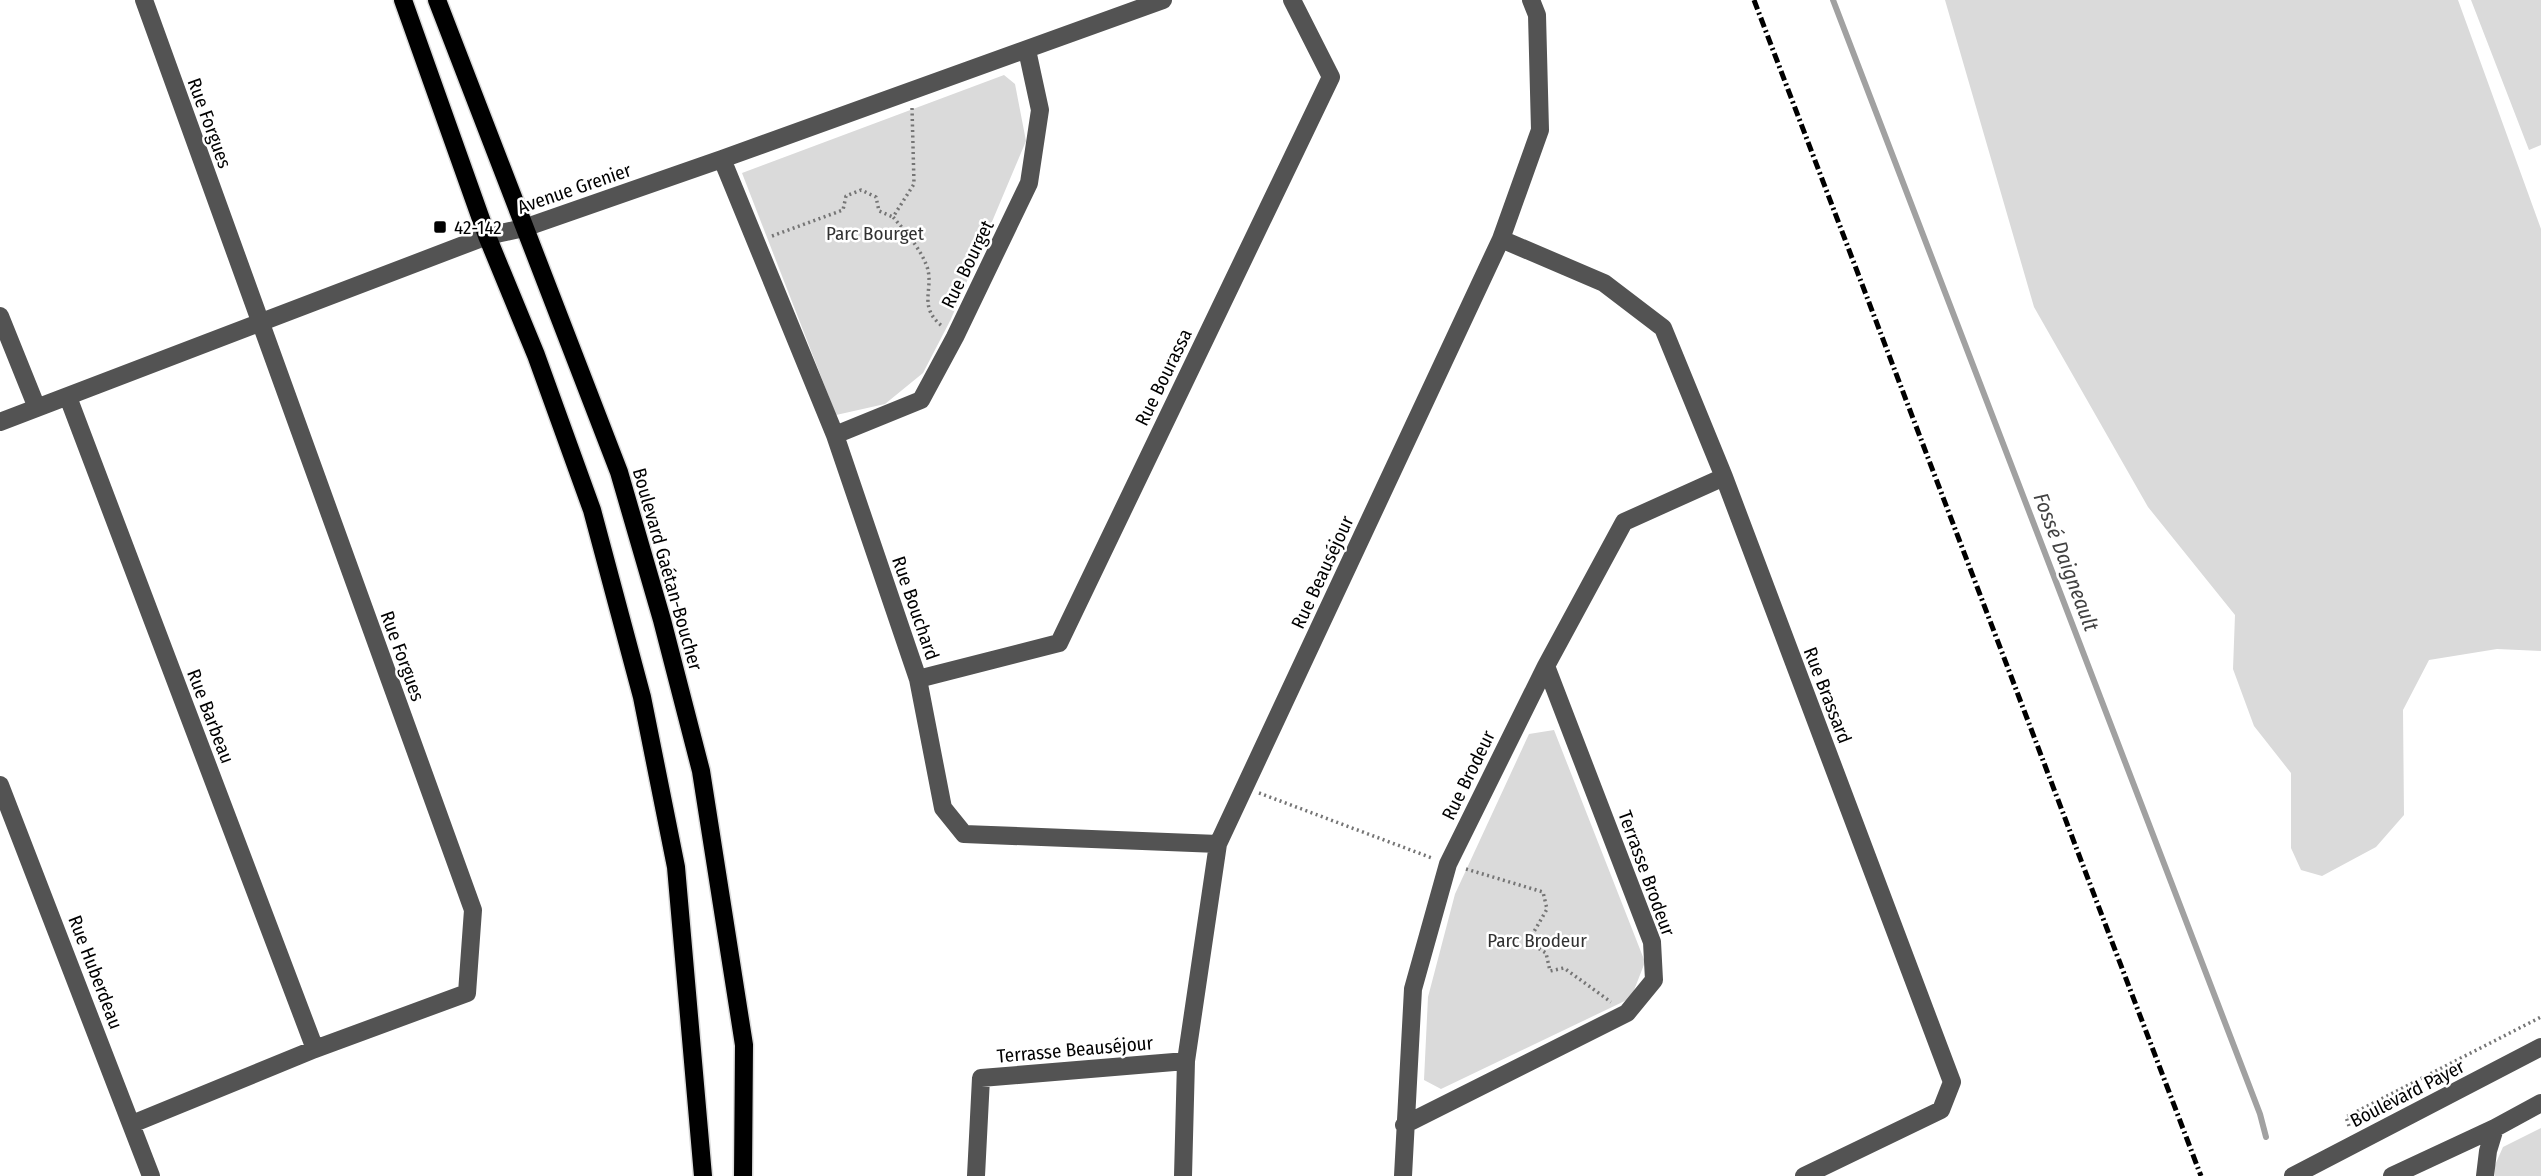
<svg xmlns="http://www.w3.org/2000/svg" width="2541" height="1176" viewBox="0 0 2541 1176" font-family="'Fira Sans Condensed',sans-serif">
<rect width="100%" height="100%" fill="#fff"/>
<path fill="#dadada" d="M1945 0H2458L2541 229V651L2497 649 2429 660 2403 710 2404 815 2376 847 2322 876 2301 870 2291 848V773L2254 726 2233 669 2235 615 2148 507 2034 307Z
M2471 0H2541V145L2529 150Z
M1004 75 1015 84 1026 141 951 319 923 373 885 404 836 415 742 173Z
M1554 730 1645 962 1631 998 1441 1089 1424 1080 1428 997 1455 894 1529 734Z
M2541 1128V1176H2495V1165L2503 1147Z"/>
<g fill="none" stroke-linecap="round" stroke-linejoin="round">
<path stroke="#a1a1a1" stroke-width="6" d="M1833 0 2260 1114 2266 1137"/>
<defs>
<path id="major" d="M403 0 487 236 536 355 592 510 642 697 676 867 703 1176
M437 0 619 472 662 620 701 771 744 1045 743 1176"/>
</defs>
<use href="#major" stroke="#dbdbdb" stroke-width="21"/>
<path stroke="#757575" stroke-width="3.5" stroke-dasharray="2 3.5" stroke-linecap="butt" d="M912 108 914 184 893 217C905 231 919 247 926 264 936 288 916 305 942 326
M772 236 843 210 846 196 861 190 876 197 879 211 893 217
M1259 793 1432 858
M1466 869 1543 892 1547 909 1528 942 1546 953 1550 971 1564 968 1611 1002
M2349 1126 2346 1117 2541 1017"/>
<path stroke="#535353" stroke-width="18" d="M722 159 835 435 918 679 943 808 964 834 1218 844
M1501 239 1604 283 1663 328 1724 477 1952 1082 1941 1110 1804 1176
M0 316 37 408
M68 397 315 1049
M0 422 487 236 524 228 722 159 1163 0
M835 435 921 400 955 337 1029 183 1040 110 1027 50
M918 679 1059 643 1331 77 1292 0
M0 785 151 1176
M132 1124 315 1049 467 993 473 910 144 0
M1404 1125 1627 1013 1654 980 1652 942 1546 666
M976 1176 981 1078 1186 1061
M1183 1176 1186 1061 1218 844 1501 239 1540 130 1537 15 1531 0
M1403 1176 1413 989 1448 864 1546 666 1624 522 1724 477
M2293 1176 2541 1047
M2392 1176 2495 1128 2541 1103
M2485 1176 2488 1151 2495 1128"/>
<use href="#major" stroke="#000" stroke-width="18"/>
<path stroke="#000" stroke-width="5" stroke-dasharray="10 3.5 2 3.5" stroke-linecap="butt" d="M1754 0 2201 1176"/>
</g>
<rect fill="#000" stroke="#fff" stroke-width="2.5" x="433" y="220" width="14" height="14" rx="3.5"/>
<g text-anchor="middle" stroke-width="5" stroke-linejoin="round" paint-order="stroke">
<g font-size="19" fill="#000" stroke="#fff">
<text transform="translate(210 123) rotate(70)" y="7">Rue Forgues</text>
<text transform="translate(574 188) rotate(-19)" y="7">Avenue Grenier</text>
<text transform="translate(967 264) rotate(-64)" y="7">Rue Bourget</text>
<text transform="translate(1163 377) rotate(-64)" y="7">Rue Bourassa</text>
<text transform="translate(668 569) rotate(74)" y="7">Boulevard Gaétan-Boucher</text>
<text transform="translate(1322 572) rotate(-65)" y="7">Rue Beauséjour</text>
<text transform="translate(916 608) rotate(71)" y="7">Rue Bouchard</text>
<text transform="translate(403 656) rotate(70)" y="7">Rue Forgues</text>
<text transform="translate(1828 695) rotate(69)" y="7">Rue Brassard</text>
<text transform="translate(211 716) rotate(69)" y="7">Rue Barbeau</text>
<text transform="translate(1468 775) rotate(-64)" y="7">Rue Brodeur</text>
<text transform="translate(1647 873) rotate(70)" y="7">Terrasse Brodeur</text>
<text transform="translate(96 972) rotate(69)" y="7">Rue Huberdeau</text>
<text transform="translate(1075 1049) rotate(-5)" y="7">Terrasse Beauséjour</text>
<text transform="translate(2407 1093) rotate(-27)" y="7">Boulevard Payer</text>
</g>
<g font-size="19" fill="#000" stroke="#fff" text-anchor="start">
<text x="454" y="234">42-142</text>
</g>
<g font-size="19" fill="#313131" stroke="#fff">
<text x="875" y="240">Parc Bourget</text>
<text x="1537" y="947">Parc Brodeur</text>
</g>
<g font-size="21" font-style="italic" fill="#424242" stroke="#fff">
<text transform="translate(2066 562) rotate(69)" y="7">Fossé Daigneault</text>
</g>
</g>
</svg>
